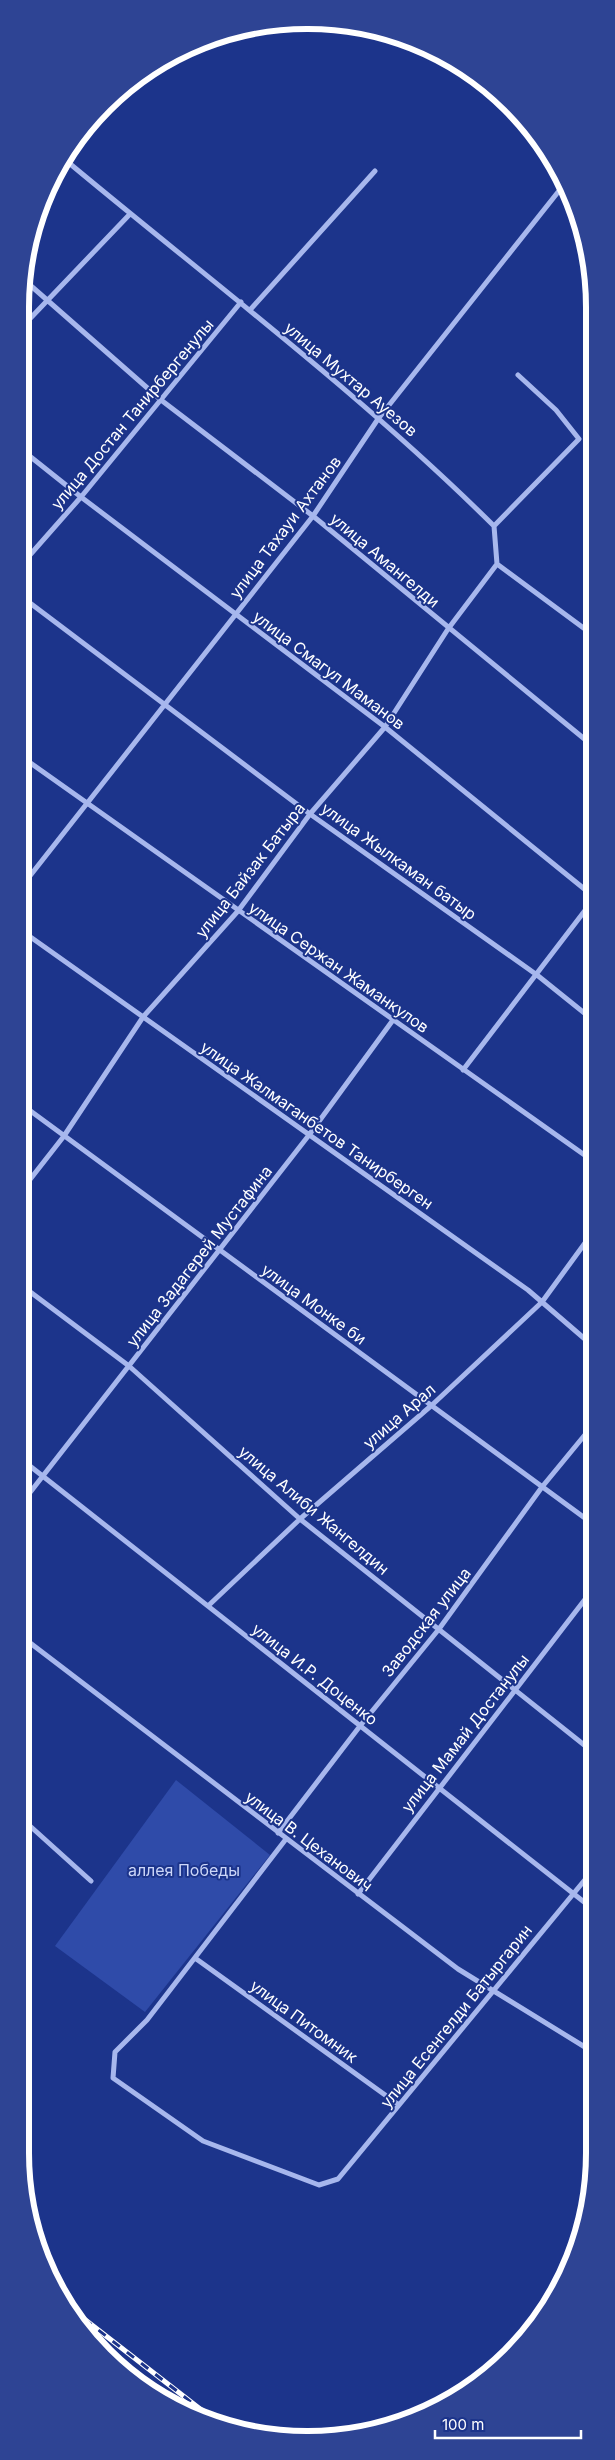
<svg xmlns="http://www.w3.org/2000/svg" width="615" height="2460" viewBox="0 0 615 2460" font-family="Inter,sans-serif">
<rect width="100%" height="100%" fill="#1c348b"/>
<path fill="#2f4ba9" d="M176 1780 270 1855 145 2012 55 1946Z"/>
<g fill="none" stroke-linecap="round" stroke-linejoin="round">
<path stroke="#a7b7ed" stroke-width="5" d="M63 158C208 279 360 393 494 526L497 564 593 635
M22 278 161 400 313 516 593 746
M250 310 375 171
M22 327 130 214
M22 450 81 497 385 727 593 896
M494 526 579 439 556 410 518 375
M22 564 81 497 241 302
M22 597 310 814 537 975 593 1020
M22 757 593 1161
M22 886 313 516 378 419 566 182
M22 931 528 1290 593 1346
M463 1070 593 900
M21 1104 593 1524
M21 1191 64 1136 143 1017 238 911 310 814 385 727 448 629 497 564
M21 1285 129 1366 300 1519 593 1752
M21 1459 593 1909
M21 1504 309 1135 393 1020
M208 1606 300 1519 432 1405 542 1302 593 1232
M21 1636 458 1969 593 2052
M20 1817 91 1881
M278 1833 360 1726 439 1629 542 1487 593 1425
M286 1839 147 2020 115 2052 113 2078 203 2141 319 2185 338 2179 593 1870
M358 1894 593 1589
M195 1958 399 2105"/>
<defs>
<path id="rail" d="M70 2308 213 2419"/>
</defs>
<use href="#rail" stroke="#fff" stroke-width="5"/>
<use href="#rail" stroke="#1c348b" stroke-width="3" stroke-dasharray="9" stroke-linecap="butt"/>
</g>
<g text-anchor="middle" stroke-width="4" stroke-linejoin="round" paint-order="stroke">
<g font-size="16" fill="#fff" stroke="#1c348b">
<text transform="translate(351 379) rotate(40)" y="6">улица Мухтар Ауезов</text>
<text transform="translate(132 414) rotate(-50)" y="6">улица Достан Танирбергенулы</text>
<text transform="translate(285 527) rotate(-53)" y="6">улица Тахауи Ахтанов</text>
<text transform="translate(385 560) rotate(40)" y="6">улица Амангелди</text>
<text transform="translate(329 670) rotate(37)" y="6">улица Смагул Маманов</text>
<text transform="translate(399 861) rotate(36)" y="6">улица Жылкаман батыр</text>
<text transform="translate(250 870) rotate(-52)" y="6">улица Байзак Батыра</text>
<text transform="translate(339 967) rotate(35)" y="6">улица Сержан Жаманкулов</text>
<text transform="translate(317 1125) rotate(35)" y="6">улица Жалмаганбетов Танирберген</text>
<text transform="translate(199 1256) rotate(-52)" y="6">улица Задагерей Мустафина</text>
<text transform="translate(314 1304) rotate(36)" y="6">улица Монке би</text>
<text transform="translate(399 1416) rotate(-41)" y="6">улица Арал</text>
<text transform="translate(314 1510) rotate(40)" y="6">улица Алиби Жангелдин</text>
<text transform="translate(426 1622) rotate(-52)" y="6">Заводская улица</text>
<text transform="translate(315 1674) rotate(38)" y="6">улица И.Р. Доценко</text>
<text transform="translate(465 1733) rotate(-52)" y="6">улица Мамай Достанулы</text>
<text transform="translate(309 1841) rotate(37)" y="6">улица В. Цеханович</text>
<text transform="translate(456 2016) rotate(-51)" y="6">улица Есенгелди Батыргарин</text>
<text transform="translate(304 2021) rotate(36)" y="6">улица Питомник</text>
</g>
<g font-size="16" fill="#cdd7f9" stroke="#1c348b">
<text x="184" y="1876">аллея Победы</text>
</g>
</g>
<path d="M0 0H615V2460H0ZM307 29H308A278 278 0 0 1 586 307V2153A278 278 0 0 1 308 2431H307A278 278 0 0 1 29 2153V307A278 278 0 0 1 307 29Z" fill="#2e4494" fill-rule="evenodd"/>
<path fill="none" stroke="#fff" stroke-width="6" d="M307 29H308A278 278 0 0 1 586 307V2153A278 278 0 0 1 308 2431H307A278 278 0 0 1 29 2153V307A278 278 0 0 1 307 29Z"/>
<path d="M435 2430v8h146v-8" fill="none" stroke="#ffffff" stroke-width="2.5"/>
<text x="442" y="2430" font-size="15" fill="#ffffff" stroke="#1c348b" stroke-width="4" paint-order="stroke">100 m</text>
</svg>
